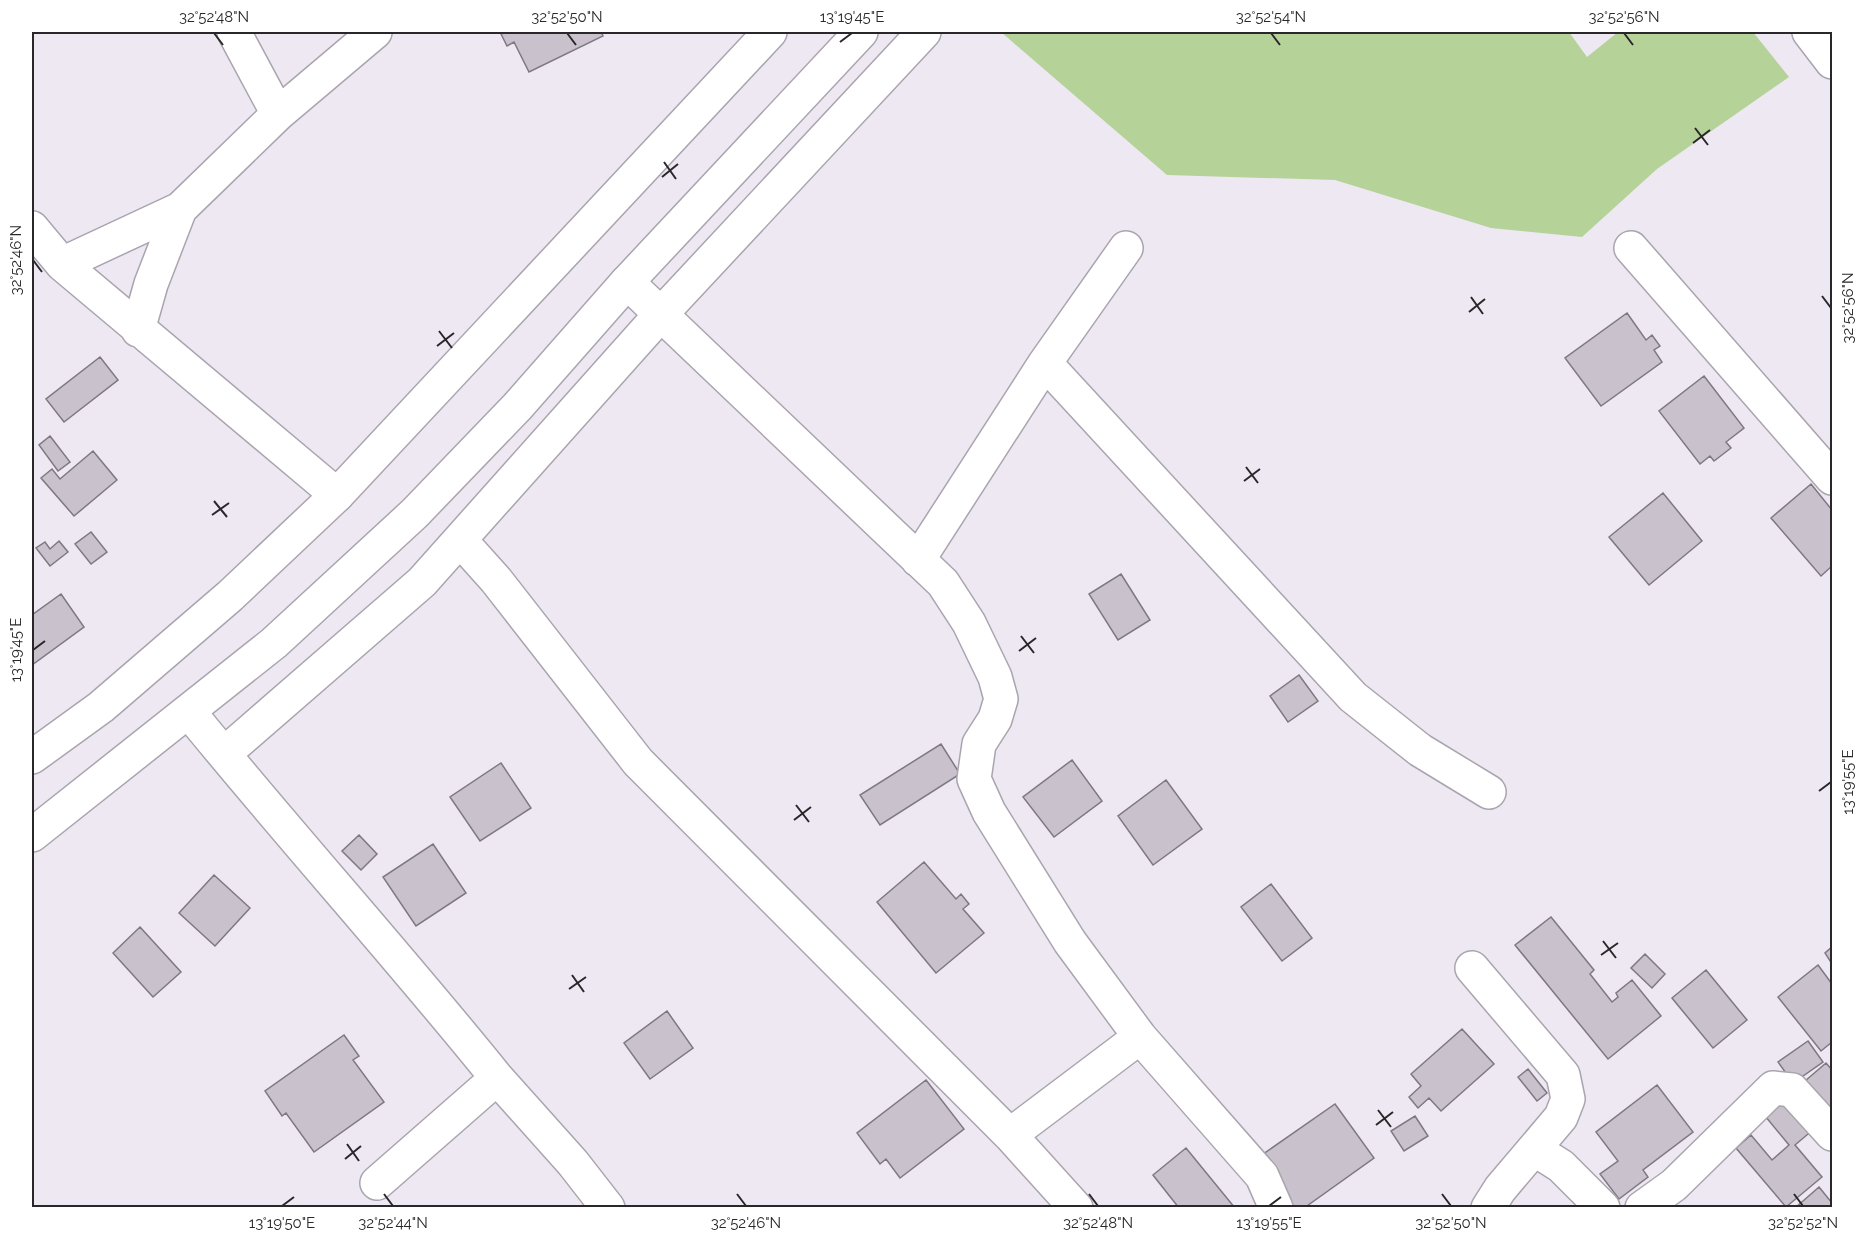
<svg xmlns="http://www.w3.org/2000/svg" width="1864" height="1239" viewBox="0 0 1864 1239" font-family="Raleway,sans-serif">
<rect width="100%" height="100%" fill="#eee8f3"/>
<path fill="#b5d299" d="M1001 32H1569L1587 57 1618 32H1753L1789 77 1657 169 1582 237 1491 228 1335 180 1167 175Z"/>
<path fill="#c9c2cc" stroke="#7e7881" stroke-width="1.5" d="M507 32H601L603 36 529 72 514 42 507 46 501 34Z
M1627 313 1646 340 1652 335 1660 346 1654 350 1662 362 1601 406 1565 358Z
M100 357 118 380 64 422 46 399Z
M1704 376 1744 428 1726 442 1731 448 1714 461 1710 456 1700 464 1659 411Z
M50 436 70 462 58 471 39 445Z
M93 451 117 480 74 516 41 478 52 469 60 479Z
M1811 484 1832 510V566L1821 576 1771 518Z
M1663 493 1702 541 1649 585 1609 537Z
M91 532 107 552 91 564 75 544Z
M59 541 68 552 50 566 36 548 45 542 50 549Z
M1121 574 1150 620 1118 640 1089 594Z
M61 594 84 627 32 665V615Z
M1299 675 1318 701 1288 722 1270 696Z
M941 744 960 774 880 825 860 795Z
M1072 760 1102 801 1054 837 1023 797Z
M501 763 531 808 480 841 450 797Z
M1166 780 1202 829 1153 865 1118 816Z
M359 835 377 854 361 870 342 851Z
M433 844 466 893 416 926 383 877Z
M924 862 956 899 961 894 969 904 963 909 984 933 936 973 877 902Z
M214 875 250 908 215 946 179 913Z
M1271 884 1312 938 1282 961 1241 907Z
M1551 917 1594 970 1590 974 1612 1002 1618 997 1616 993 1632 980 1661 1016 1608 1059 1515 945Z
M140 927 181 972 153 997 113 953Z
M1832 947V964L1825 953Z
M1645 954 1665 974 1652 988 1631 968Z
M1818 965 1832 984V1042L1821 1051 1778 997Z
M1706 970 1747 1020 1713 1048 1672 998Z
M667 1011 693 1048 650 1079 624 1043Z
M1462 1029 1494 1064 1441 1111 1429 1098 1418 1108 1409 1097 1421 1086 1411 1074Z
M344 1035 359 1056 353 1060 384 1102 314 1152 286 1113 282 1116 265 1091Z
M1808 1041 1823 1062 1793 1083 1778 1062Z
M1826 1063 1832 1070V1104L1820 1113 1798 1087Z
M1528 1069 1547 1093 1537 1101 1518 1077Z
M926 1080 964 1129 900 1178 886 1159 880 1164 857 1133Z
M1657 1085 1693 1132 1643 1170 1648 1177 1619 1199 1600 1174 1618 1161 1596 1132Z
M1784 1092 1814 1129 1795 1145 1822 1177 1786 1207 1736 1148 1751 1135 1772 1160 1789 1145 1761 1111Z
M1335 1104 1374 1158 1304 1208H1291L1256 1159Z
M1415 1116 1428 1136 1404 1151 1391 1131Z
M1186 1148 1235 1208H1179L1153 1175Z
M1819 1187 1832 1203V1208H1795Z"/>
<g fill="none" stroke-linecap="round" stroke-linejoin="round">
<defs>
<path id="minor" d="M234 32 278 114
M1809 32 1832 62
M32 228 62 264 337 495
M1631 248 1832 478
M62 264 180 209 278 114 375 32
M627 282 943 583 969 623 995 677 1001 699 995 719 979 744 974 779 989 812 1070 942 1140 1037 1262 1176 1276 1208
M138 330 151 284 180 209
M1045 363 1353 697 1420 750 1489 792
M461 541 496 580 638 762 1010 1135 1076 1208
M918 560 1045 363 1126 248
M189 712C290 836 397 954 497 1078
M224 754 422 582 661 314 924 32
M1472 968 1563 1075 1568 1099 1561 1117 1500 1189 1488 1208
M1010 1135 1140 1037
M1534 1149 1561 1166 1603 1208
M377 1183 497 1078 573 1163 608 1208
M1642 1208 1674 1185 1773 1088 1792 1090 1832 1134"/>
<path id="highway" d="M32 757 101 707 230 596 337 495 770 32
M32 835 274 643 415 513 517 407 627 282 861 32"/>
</defs>
<use href="#minor" stroke="#aaa4af" stroke-width="36"/>
<use href="#highway" stroke="#aaa4af" stroke-width="36"/>
<use href="#minor" stroke="#fff" stroke-width="33"/>
<use href="#highway" stroke="#fff" stroke-width="33"/>
</g>
<path fill="none" stroke="#2a272b" stroke-width="2" d="M214 33 223 45M567 33 576 45M1271 33 1280 45M1624 33 1633 45M840 42 852 33M1695 128 1708 145M1693 143 1710 130M664 162 676 179M662 177 678 164M33 260 42 272M1822 296 1831 308M1471 297 1483 314M1469 312 1485 299M439 331 452 348M437 346 454 333M1246 467 1258 483M1244 481 1260 469M214 501 227 517M212 515 229 503M1021 636 1034 653M33 650 45 641M1019 651 1036 638M1819 791 1831 782M796 805 809 822M794 820 811 807M1603 941 1616 958M1601 955 1618 943M572 975 584 992M569 989 586 977M1378 1110 1391 1127M1376 1125 1393 1112M347 1144 359 1161M345 1159 361 1146M384 1194 393 1206M737 1194 746 1206M1089 1194 1098 1206M1442 1194 1451 1206M1794 1194 1803 1206M282 1206 294 1197M1269 1206 1281 1197"/>
<rect width="1864" height="1239" fill="none" stroke="#ffffff" stroke-width="66"/>
<rect x="33" y="33" width="1798" height="1173" fill="none" stroke="#2a272b" stroke-width="2"/>
<g font-size="15" text-anchor="middle" fill="#2a272b">
<text x="214" y="22">32°52'48"N</text>
<text x="567" y="22">32°52'50"N</text>
<text x="852" y="22">13°19'45"E</text>
<text x="1271" y="22">32°52'54"N</text>
<text x="1624" y="22">32°52'56"N</text>
<text transform="translate(16 260) rotate(-90)" y="5">32°52'46"N</text>
<text transform="translate(1848 308) rotate(-90)" y="5">32°52'56"N</text>
<text transform="translate(16 650) rotate(-90)" y="5">13°19'45"E</text>
<text transform="translate(1848 782) rotate(-90)" y="5">13°19'55"E</text>
<text x="282" y="1228">13°19'50"E</text>
<text x="393" y="1228">32°52'44"N</text>
<text x="746" y="1228">32°52'46"N</text>
<text x="1098" y="1228">32°52'48"N</text>
<text x="1269" y="1228">13°19'55"E</text>
<text x="1451" y="1228">32°52'50"N</text>
<text x="1803" y="1228">32°52'52"N</text>
</g>
</svg>
